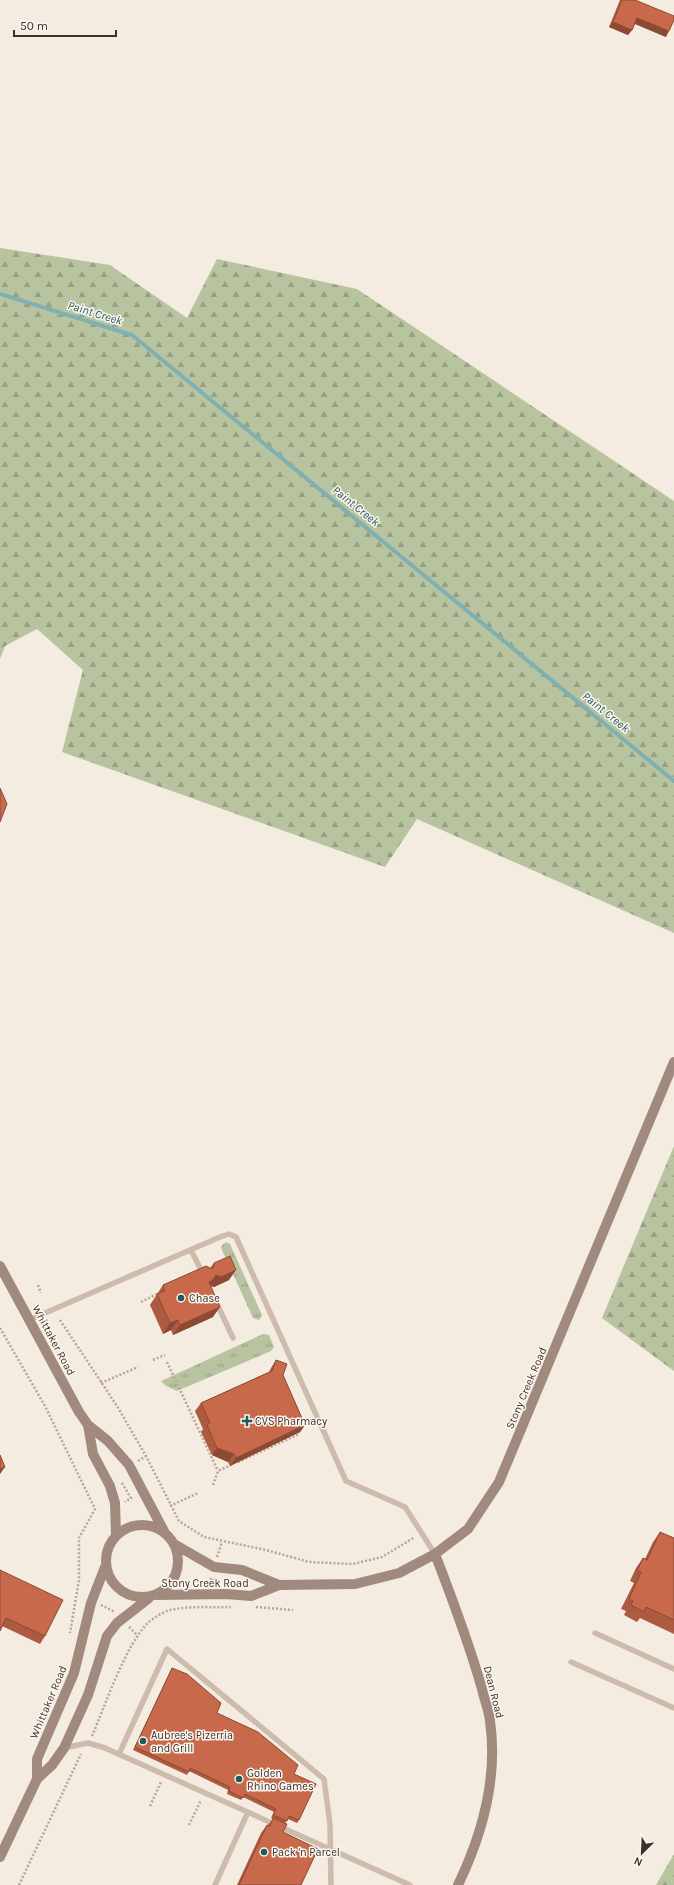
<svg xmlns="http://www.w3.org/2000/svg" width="674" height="1885" viewBox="0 0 674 1885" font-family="Karla,sans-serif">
<defs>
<pattern id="grass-tufts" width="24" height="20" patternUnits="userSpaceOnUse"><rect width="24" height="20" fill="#b8c4a0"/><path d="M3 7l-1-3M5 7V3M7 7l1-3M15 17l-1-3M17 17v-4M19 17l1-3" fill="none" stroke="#97a083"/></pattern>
<pattern id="forest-firs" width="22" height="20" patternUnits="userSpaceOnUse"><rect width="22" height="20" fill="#b8c4a0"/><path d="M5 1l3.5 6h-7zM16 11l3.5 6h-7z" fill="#97a083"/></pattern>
</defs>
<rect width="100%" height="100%" fill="#f4ebe1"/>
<path fill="url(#grass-tufts)" d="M226 1242 230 1244 262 1315 259 1320 253 1318 222 1250 221 1246Z
M263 1334 269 1335 274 1347 271 1351 177 1391 166 1386 161 1381Z"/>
<path fill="url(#forest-firs)" d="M0 248 110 265 187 318 217 259 357 289 674 501V933L417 819 385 867 62 752 83 670 37 629 5 646 0 659Z
M674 1146V1371L602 1318Z
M674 1854V1885H656Z"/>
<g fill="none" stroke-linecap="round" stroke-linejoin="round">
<path stroke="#7fb0b2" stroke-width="4" d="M0 294 132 335 674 781"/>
<path stroke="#b9a596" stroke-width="2.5" stroke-dasharray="2 2" stroke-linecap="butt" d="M38 1285 41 1293
M141 1302 159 1293
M60 1320 117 1406 146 1456 179 1521 204 1537 266 1550 309 1562 353 1564 382 1557 415 1537
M0 1328 45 1406 95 1509 79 1538V1580L70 1633
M153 1360 165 1355
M167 1362 218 1471
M101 1383 138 1367
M138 1461 146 1456
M238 1462 297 1435 300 1430
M122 1483 131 1498 125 1502
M213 1485 218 1471 233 1464
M170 1506 198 1493
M217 1557 222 1542
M211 1578V1580L221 1581
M101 1605 115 1612
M256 1607 293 1610
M129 1627 137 1635
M92 1736C105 1706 126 1643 149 1622 153 1618 162 1613 167 1611 187 1605 210 1608 231 1607
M150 1806 161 1782
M189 1825 201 1800
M19 1885 81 1754"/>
<path stroke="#cdbbac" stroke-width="5.5" d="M191 1250 203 1274
M217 1304 233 1338
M29 1320 220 1237 229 1234 236 1237 346 1481 405 1507 435 1554
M595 1633 674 1669
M571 1662 674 1708
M64 1748 88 1743 105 1748 410 1885
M119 1754 167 1649 324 1779 330 1824 331 1885
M215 1885 248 1812"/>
<path stroke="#a18a7d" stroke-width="10" d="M0 1266 79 1412 88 1425 108 1441 129 1465 165 1533
M88 1425 93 1454 110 1486 115 1503 116 1535
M106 1561a36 36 0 1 1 72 0a36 36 0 1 1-72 0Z
M174 1544 214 1567 242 1570 279 1585 355 1584 399 1573 435 1554 468 1529 499 1482 674 1062
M435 1554C452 1598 469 1643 482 1689 484 1699 489 1710 490 1721 498 1777 482 1835 458 1885
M157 1595 226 1594 251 1596 279 1585
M37 1779V1759L74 1673 91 1603 105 1567
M0 1857 37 1779 52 1765 64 1748 74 1726 88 1695 107 1636 117 1623 149 1598"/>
</g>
<path fill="#ac5a40" d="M620 0H635L666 37 635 24 632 30 628 35 609 27Z
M214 1263 229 1280 214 1287 211 1286 213 1317 173 1335 171 1330 163 1334 150 1305 163 1285 210 1268Z
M276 1360 305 1425 300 1432 230 1466 228 1462 212 1455 201 1432 203 1429 195 1411 201 1403 269 1372 271 1368Z
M660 1532 674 1544V1634L640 1618 637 1622 624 1615 626 1611 621 1609 634 1583 630 1581 636 1568 643 1558 645 1559 653 1542Z
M0 1570 45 1636 40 1644 2 1626Z
M172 1668 217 1713 294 1774 299 1820 297 1823 288 1819 285 1823 283 1832 301 1885H237L261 1833 267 1825H268L273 1819 271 1818 274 1812 243 1797 241 1800 227 1794 228 1790 189 1771 187 1775 133 1750 171 1670Z"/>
<path fill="#8c4a34" d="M637 18 669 31 666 37 633 23Z
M613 22 632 30 628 35 609 27Z
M236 1270 229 1280 214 1287 210 1285 209 1282 216 1275Z
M220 1307 213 1317 173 1335 180 1325Z
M178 1320 171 1330 163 1334 170 1323Z
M305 1425 300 1432 230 1466 236 1458Z
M217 1448 234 1454 228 1462 212 1455Z
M5 1467 0 1474V1469Z"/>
<path fill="#c8694b" stroke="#8c4a34" d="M622 0H635L674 16V20L669 31 637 18 632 30 613 22Z
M0 788 7 804 0 822Z
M230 1256 236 1270 221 1277 216 1275 213 1280 209 1282 220 1307 180 1325 178 1320 170 1323 157 1294 165 1291 163 1285 206 1266 212 1269 214 1267V1263Z
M276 1360 287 1364 283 1375 305 1425 236 1458 234 1454 217 1448 207 1425 210 1423 201 1403 272 1371Z
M0 1455 5 1467 0 1469Z
M660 1532 674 1538V1620L646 1607 644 1612 631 1605 633 1601 629 1599 641 1572 637 1571 643 1558 647 1560Z
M0 1570 63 1600 45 1636 6 1618 0 1631Z
M172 1668 187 1674 221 1703 217 1713 258 1732 298 1765 294 1774 316 1784 299 1820 289 1816 287 1821 273 1815 276 1809 245 1794 243 1798 229 1791 230 1787 190 1768 189 1772 135 1747Z
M273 1818 287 1824 283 1832 318 1849 301 1885H239L267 1825 270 1826Z"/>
<g fill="#1f5a5e" stroke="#fbf5ee" stroke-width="1.5">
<circle cx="181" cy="1298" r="4"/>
<path d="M245 1415h4v4h4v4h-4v4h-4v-4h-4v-4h4z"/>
<circle cx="143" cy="1741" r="4"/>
<circle cx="239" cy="1779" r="4"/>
<circle cx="264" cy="1852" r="4"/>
</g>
<g text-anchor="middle" stroke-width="3" stroke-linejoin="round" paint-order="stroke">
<g font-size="11" fill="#3b302b" stroke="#fbf5ee" text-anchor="start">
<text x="189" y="1302">Chase</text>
<text x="255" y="1425">CVS Pharmacy</text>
<text x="151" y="1739">Aubree's Pizerria<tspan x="151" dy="13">and Grill</tspan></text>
<text x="247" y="1777">Golden<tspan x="247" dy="13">Rhino Games</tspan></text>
<text x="272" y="1856">Pack 'n Parcel</text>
</g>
<g font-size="11" fill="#3b302b" stroke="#fbf5ee">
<text transform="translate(54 1340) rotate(62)" y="4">Whittaker Road</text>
<text transform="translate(526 1388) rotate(-67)" y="4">Stony Creek Road</text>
<text x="205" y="1587">Stony Creek Road</text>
<text transform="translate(494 1692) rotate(76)" y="4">Dean Road</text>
<text transform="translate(48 1702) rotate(-67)" y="4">Whittaker Road</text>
</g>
<g font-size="12" font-style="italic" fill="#1f5a5e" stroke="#fbf5ee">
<text transform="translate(95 313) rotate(17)" y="4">Paint Creek</text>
<text transform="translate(356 506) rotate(39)" y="4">Paint Creek</text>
<text transform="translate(606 712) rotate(39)" y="4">Paint Creek</text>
</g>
</g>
<g transform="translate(642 1853) rotate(204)" stroke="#fbf5ee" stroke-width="3" paint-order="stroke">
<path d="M0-3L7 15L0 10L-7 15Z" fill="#3b302b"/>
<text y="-6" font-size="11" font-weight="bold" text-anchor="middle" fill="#3b302b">N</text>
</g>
<path d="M14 30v6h102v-6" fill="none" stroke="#3b302b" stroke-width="2"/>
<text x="20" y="30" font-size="12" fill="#3b302b" stroke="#fbf5ee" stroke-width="3" paint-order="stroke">50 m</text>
</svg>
